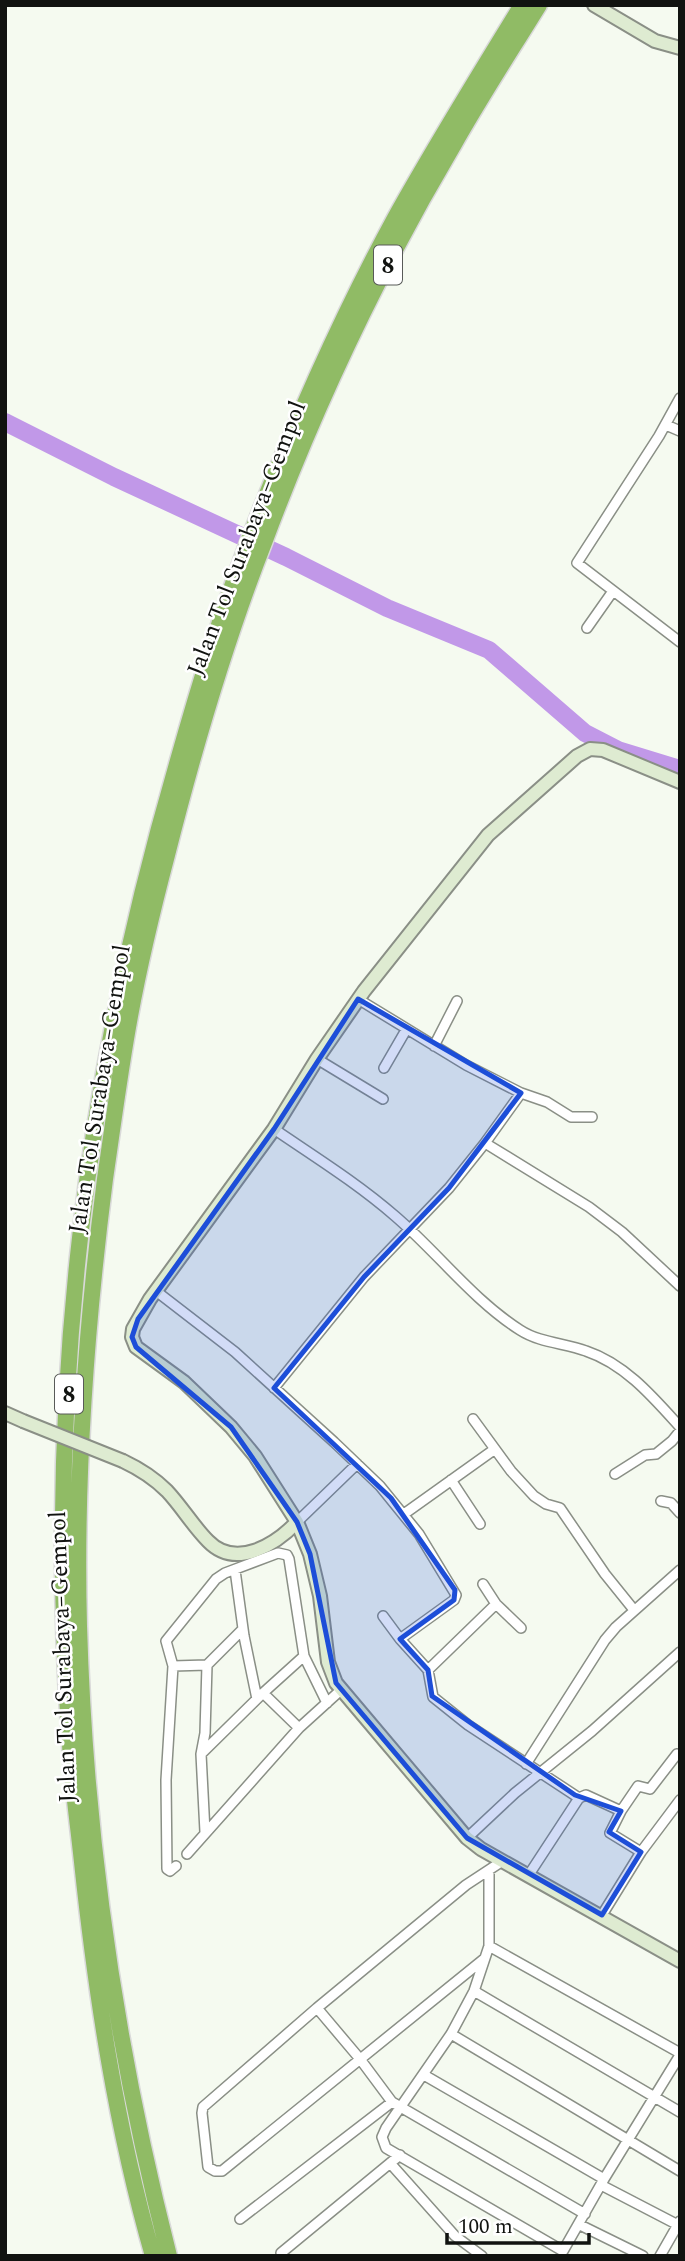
<svg xmlns="http://www.w3.org/2000/svg" width="685" height="2261" viewBox="0 0 685 2261" font-family="Spectral,serif">
<rect width="100%" height="100%" fill="#f5faf0"/>
<g fill="none" stroke-linecap="round" stroke-linejoin="round">
<path stroke="#c198e8" stroke-width="18" d="M5 422 114 477 286 557 387 608 489 650 585 733 618 750 680 769"/>
<defs>
<path id="street" d="M680 398 659 436 577 563 680 642
M666 425 680 431
M587 628 613 591
M358 999 466 1065 521 1093 547 1102 571 1117H592
M434 1046 457 1001
M317 1059 383 1099
M384 1068 406 1030
M274 1129C315 1157 357 1183 395 1216 437 1252 473 1300 520 1330 540 1343 565 1343 586 1351 625 1364 653 1397 680 1427
M485 1143 589 1207 622 1232 680 1286
M156 1291 235 1352 334 1442 380 1486 419 1534 456 1595 454 1600 400 1639
M274 1388 364 1277 449 1188 485 1143 521 1093
M473 1419 511 1471 534 1496 546 1504 560 1508 605 1574 634 1610
M615 1474 645 1455 656 1454 672 1441 680 1431
M451 1480 480 1524
M661 1501 671 1503 680 1513
M404 1514 495 1449
M297 1522 357 1464
M235 1570 244 1636 257 1699
M483 1584 496 1604 521 1628
M383 1616 400 1639 428 1670 433 1697 468 1725 579 1798 586 1795 621 1811 610 1833 641 1852
M173 1666 207 1665 243 1629
M428 1670 496 1604
M263 1693 299 1728
M201 1754 263 1693 304 1656
M526 1764 605 1640 616 1627 680 1570
M621 1811 638 1786 650 1789 677 1754
M205 1832 201 1754 205 1733 207 1665
M467 1838 515 1793 592 1731 680 1652
M187 1854 299 1728 342 1689
M176 1866 170 1871 167 1869 166 1780 173 1666 166 1641 216 1579 225 1573 278 1553 287 1555 289 1559 304 1656 327 1703
M489 1870V1946L474 1991 451 2034 386 2128 382 2137 386 2148 563 2251 604 2179 680 2055
M528 1876 579 1798
M602 1915 641 1852 680 1800
M489 1946 680 2053
M484 1959 222 2171H215L208 2167 202 2113 203 2107 317 2008 466 1885 501 1862
M474 1991 680 2112
M317 2008 360 2059 392 2102 585 2214
M451 2034 680 2171
M424 2075 604 2179
M390 2163 455 2236 482 2256
M601 2185 680 2226
M240 2219 392 2102
M580 2225 643 2256
M281 2253 400 2155
M660 2256 680 2221"/>
<path id="secondary" d="M594 5 655 41 680 48
M680 782 603 750 590 749 577 756 488 835 364 991 317 1059 274 1129 150 1299 133 1329 132 1337 136 1347 184 1382 231 1427 255 1456 297 1522 310 1554 320 1596 328 1662 336 1683 467 1838 481 1849 680 1961
M5 1413 23 1421
M123 1461C140 1469 154 1478 167 1491 182 1507 193 1526 208 1541 236 1570 276 1544 297 1522"/>
<path id="highway" d="M153 2256C116 2127 96 1994 82 1862 78 1823 72 1783 70 1744 58 1576 61 1405 80 1238 98 1077 132 919 177 764 198 689 221 613 249 540 291 431 339 321 395 218 435 146 479 75 522 5
M169 2256C116 2049 85 1840 79 1626 75 1477 86 1327 105 1179 113 1125 120 1070 130 1016 140 962 153 908 167 855 194 748 225 642 265 540 316 404 379 271 453 146 480 98 510 52 539 5"/>
</defs>
<use href="#street" stroke="#8a8f86" stroke-width="12"/>
<use href="#secondary" stroke="#8a8f86" stroke-width="16"/>
<use href="#highway" stroke="#d9d9d9" stroke-width="19"/>
<use href="#street" stroke="#fff" stroke-width="9"/>
<use href="#secondary" stroke="#deebd1" stroke-width="12"/>
<use href="#highway" stroke="#90bb65" stroke-width="16"/>
<defs>
<path id="secondary-bridge" d="M23 1421 123 1461"/>
</defs>
<use href="#secondary-bridge" stroke="#8a8f86" stroke-width="16" stroke-linecap="butt"/>
<use href="#secondary-bridge" stroke="#deebd1" stroke-width="12"/>
</g>
<path fill="#1d4ed8" fill-opacity="0.2" stroke="#1d4ed8" stroke-width="5" stroke-linejoin="round" d="M358 999 521 1093 449 1188 364 1277 274 1388 391 1498 455 1590 454 1600 400 1639 428 1670 432 1696 575 1795 621 1811 609 1832 641 1852 602 1915 467 1838 336 1683 310 1554 297 1522 231 1427 136 1347 132 1337 138 1319 274 1129Z"/>
<g text-anchor="middle" stroke-width="5" stroke-linejoin="round" paint-order="stroke">
<g fill="#fff" stroke="#585a58" stroke-width="2">
<rect x="374" y="245.5" width="28" height="39" rx="5"/>
<rect x="55" y="1374.5" width="28" height="39" rx="5"/>
</g>
<g font-size="23" font-weight="bold" fill="#111310">
<text x="388" y="273">8</text>
<text x="69" y="1402">8</text>
</g>
<g font-size="24" fill="#111310" stroke="#fff">
<text transform="translate(246 538) rotate(-69)" y="8">Jalan Tol Surabaya–Gempol</text>
<text transform="translate(99 1089) rotate(-81)" y="8">Jalan Tol Surabaya–Gempol</text>
<text transform="translate(62 1657) rotate(-92)" y="8">Jalan Tol Surabaya–Gempol</text>
</g>
</g>
<rect width="685" height="2261" fill="none" stroke="#111310" stroke-width="14"/>
<path d="M447 2233v10h142v-10" fill="none" stroke="#111310" stroke-width="3.5"/>
<text x="458" y="2233" font-size="21" fill="#111310" stroke="#ffffff" stroke-width="5" paint-order="stroke">100 m</text>
</svg>
